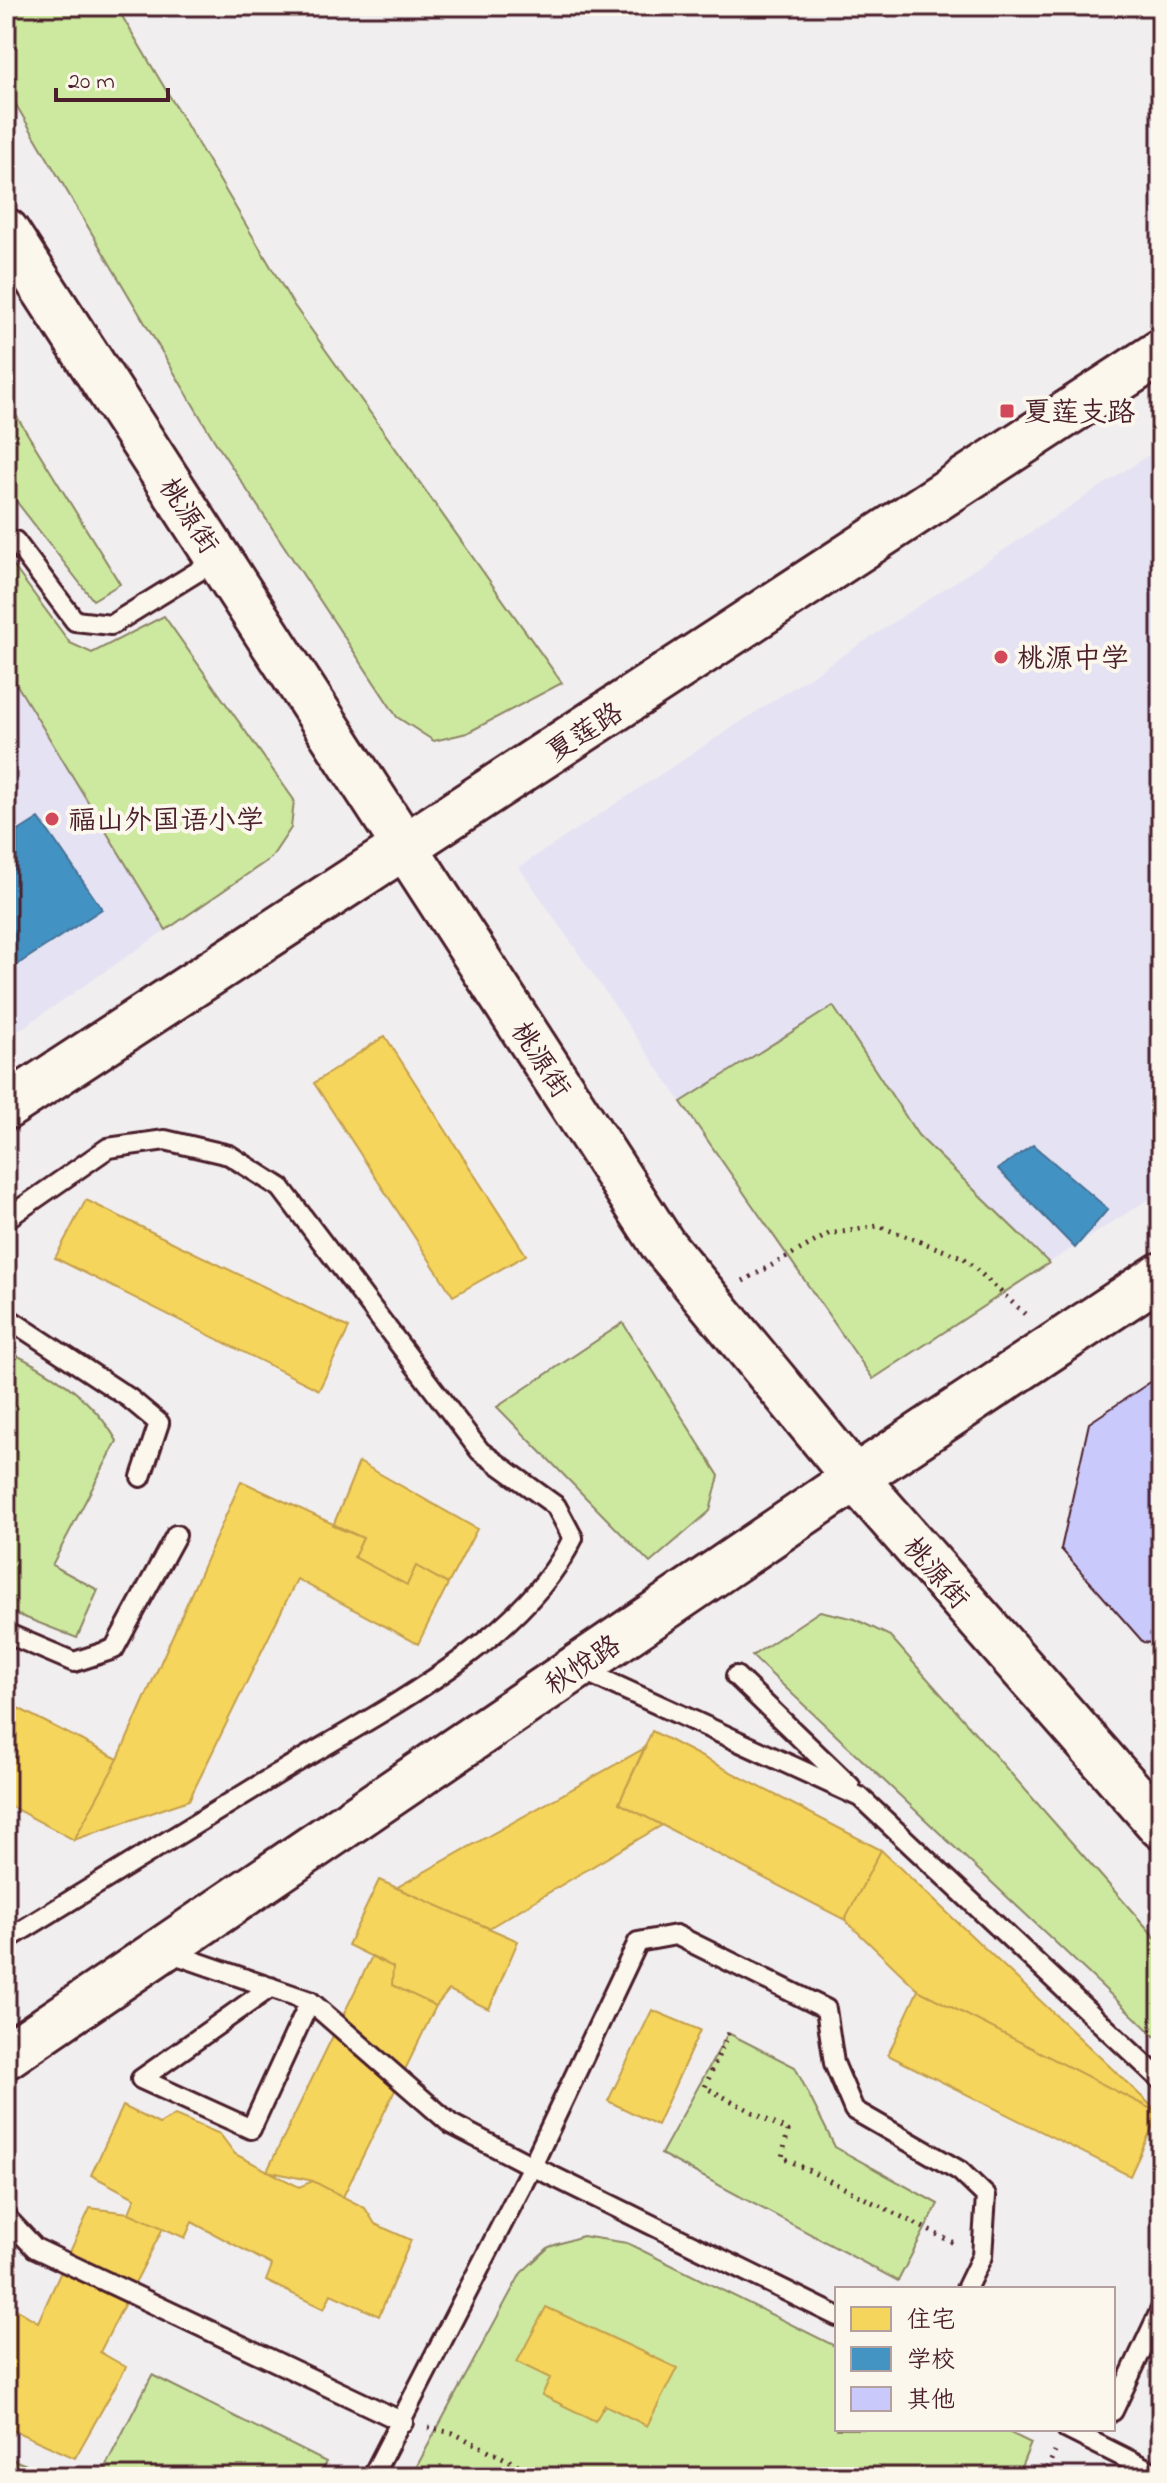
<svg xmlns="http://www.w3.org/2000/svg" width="1167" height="2483" viewBox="0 0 1167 2483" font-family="'Indie Flower','LXGW WenKai TC',sans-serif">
<rect width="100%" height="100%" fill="#f1eeef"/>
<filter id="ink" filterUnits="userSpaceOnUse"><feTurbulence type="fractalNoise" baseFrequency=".0125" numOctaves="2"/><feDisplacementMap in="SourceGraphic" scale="16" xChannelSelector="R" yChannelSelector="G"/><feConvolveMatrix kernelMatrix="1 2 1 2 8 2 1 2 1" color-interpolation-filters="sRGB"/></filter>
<g filter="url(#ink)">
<path fill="#e5e3f3" d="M1161 447V1191L1049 1263 918 1135 833 1007 681 1102 519 867Z
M6 667 166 930 6 1039Z"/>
<path fill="#cde99f" stroke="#8c8465" stroke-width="2" d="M6 6H116L293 304 562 683 467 733 434 741 397 717 214 440 6 88Z
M6 399 120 584 93 600 6 488Z
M6 556 70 643 92 653 164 616 294 800 291 828 271 858 166 930 6 667Z
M833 1006 918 1135 1049 1263 873 1379 681 1102Z
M623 1323 719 1476 710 1511 650 1563 497 1407Z
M6 1350C50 1371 92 1397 117 1441L52 1565 98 1590 77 1638 6 1610Z
M820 1611 855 1619 890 1636 1161 1944V2042L752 1656Z
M728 2033 795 2067 835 2147 938 2204 898 2281 661 2154Z
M582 2236 627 2243 837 2347V2429H1002L1031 2443 1017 2477H411L521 2273 549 2247Z
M152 2375 326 2462 318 2477H100Z
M6 2457 57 2477H6Z"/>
<path fill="#f6d55c" stroke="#c29e4d" stroke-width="2" d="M385 1036 526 1255 453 1296 314 1083Z
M86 1200 349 1328 319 1390 55 1258Z
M359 1462 477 1529 448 1584 416 1566 407 1585 354 1557 363 1538 333 1526Z
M241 1481 363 1538 354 1557 407 1585 416 1566 448 1584 418 1644 297 1579 189 1800 74 1840 118 1759Z
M6 1702 118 1759 74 1840 6 1804Z
M652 1731 881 1850 845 1920 619 1803Z
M645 1748 619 1803 662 1825 489 1928 396 1888Z
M881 1850 1159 2113 918 1990 845 1920Z
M379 1880 518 1941 489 2009 449 1990 436 2006 392 1985 393 1967 348 1945Z
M372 1956 393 1967 392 1985 436 2006 343 2197 313 2181 267 2171Z
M918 1990 1159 2113 1130 2176 888 2055Z
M652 2010 700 2030 657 2125 608 2101Z
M123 2106 159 2124 175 2115 220 2134 235 2154 299 2187 313 2181 365 2208 375 2224 411 2240 379 2316 331 2294 324 2309 266 2281 272 2265 192 2222 185 2238 129 2213 135 2198 91 2175Z
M90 2208 129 2213 163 2228 100 2352 126 2367 75 2458 6 2427V2303L38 2322Z
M546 2307 677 2368 647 2426 605 2405 595 2421 542 2395 550 2378 517 2362Z"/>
<path fill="#4393c3" stroke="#457095" stroke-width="2" d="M39 818 102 909 6 972V839Z
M1033 1145 1108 1209 1075 1248 998 1169Z"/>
<path fill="#c9c9fb" stroke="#4a1f2b" stroke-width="2" d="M1161 1375V1644L1143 1642 1061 1549 1089 1423Z"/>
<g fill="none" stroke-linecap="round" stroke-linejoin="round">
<defs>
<path id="lane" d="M15 541 75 621 111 625 218 559
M6 1219 108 1148 165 1140 229 1155 281 1188 480 1451 556 1506 573 1538C522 1643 374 1715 277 1774 186 1830 96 1885 6 1940
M6 1317 129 1398 159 1423 141 1477
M6 1633 74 1662 114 1649 176 1535
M580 1669 860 1797 1161 2080
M736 1676 850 1786
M165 1951 310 2001 451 2124 532 2166 638 1942 676 1935 826 2009 834 2063 854 2110 960 2171 986 2196 982 2256 966 2289
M271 1987 141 2079 251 2129 310 2001
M6 2217 35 2248 403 2422
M1113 2411 1161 2309
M1067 2429 1161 2476
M372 2477 532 2166 837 2316"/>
<path id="secondary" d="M6 231 663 1245 855 1478 1161 1826
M6 1107 1161 352
M6 2056 855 1478 1161 1275"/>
</defs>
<use href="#lane" stroke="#4a1f2b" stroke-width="24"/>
<use href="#secondary" stroke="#4a1f2b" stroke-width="50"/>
<path stroke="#4a1f2b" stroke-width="5" stroke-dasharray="2 6" stroke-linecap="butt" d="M743 1281 829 1234 878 1226 964 1258 1027 1316
M728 2033 705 2087 788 2131 782 2157 956 2244
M428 2428 453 2433 522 2467 529 2477
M1044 2475 1055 2452
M786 2477 817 2468 825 2477
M972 2477 988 2470 1044 2475"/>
<use href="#lane" stroke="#fbf7ec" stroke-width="18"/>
<use href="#secondary" stroke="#fbf7ec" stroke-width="44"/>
</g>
</g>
<g fill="#d1495b" stroke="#fbf7ec" stroke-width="3">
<rect x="999" y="403" width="16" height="16" rx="4"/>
<circle cx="1001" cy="657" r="8"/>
<circle cx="52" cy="819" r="8"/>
</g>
<g text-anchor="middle" stroke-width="8" stroke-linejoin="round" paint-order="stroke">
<g font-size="28" fill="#4a1f2b" stroke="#fbf7ec" text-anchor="start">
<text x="1023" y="421">夏莲支路</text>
<text x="1017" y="667">桃源中学</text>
<text x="68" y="829">福山外国语小学</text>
</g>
<g font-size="28" fill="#4a1f2b" stroke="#fbf7ec">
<text transform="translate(190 515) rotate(57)" y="10">桃源街</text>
<text transform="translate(584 731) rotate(-33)" y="10">夏莲路</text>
<text transform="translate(542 1059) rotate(57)" y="10">桃源街</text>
<text transform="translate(937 1572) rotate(49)" y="10">桃源街</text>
<text transform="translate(582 1664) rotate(-34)" y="10">秋悦路</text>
</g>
</g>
<rect width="1167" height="2483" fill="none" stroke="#fbf7ec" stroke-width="32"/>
<rect x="16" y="16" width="1135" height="2451" fill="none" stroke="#4a1f2b" stroke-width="3" filter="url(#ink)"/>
<rect x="835" y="2287" width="280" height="144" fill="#fbf7ec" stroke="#b4a19f" stroke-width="2"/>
<rect x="851" y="2307" width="40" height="24" fill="#f6d55c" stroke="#b4a19f" stroke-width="2"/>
<text x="907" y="2327" font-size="24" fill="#4a1f2b">住宅</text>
<rect x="851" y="2347" width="40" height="24" fill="#4393c3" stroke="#b4a19f" stroke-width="2"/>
<text x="907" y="2367" font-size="24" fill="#4a1f2b">学校</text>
<rect x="851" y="2387" width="40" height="24" fill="#c9c9fb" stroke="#b4a19f" stroke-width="2"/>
<text x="907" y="2407" font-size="24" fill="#4a1f2b">其他</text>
<path d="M56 88v12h112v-12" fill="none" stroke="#4a1f2b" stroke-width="4"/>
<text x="68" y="88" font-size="24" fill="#4a1f2b" stroke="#fbf7ec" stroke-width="6" paint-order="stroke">20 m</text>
</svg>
